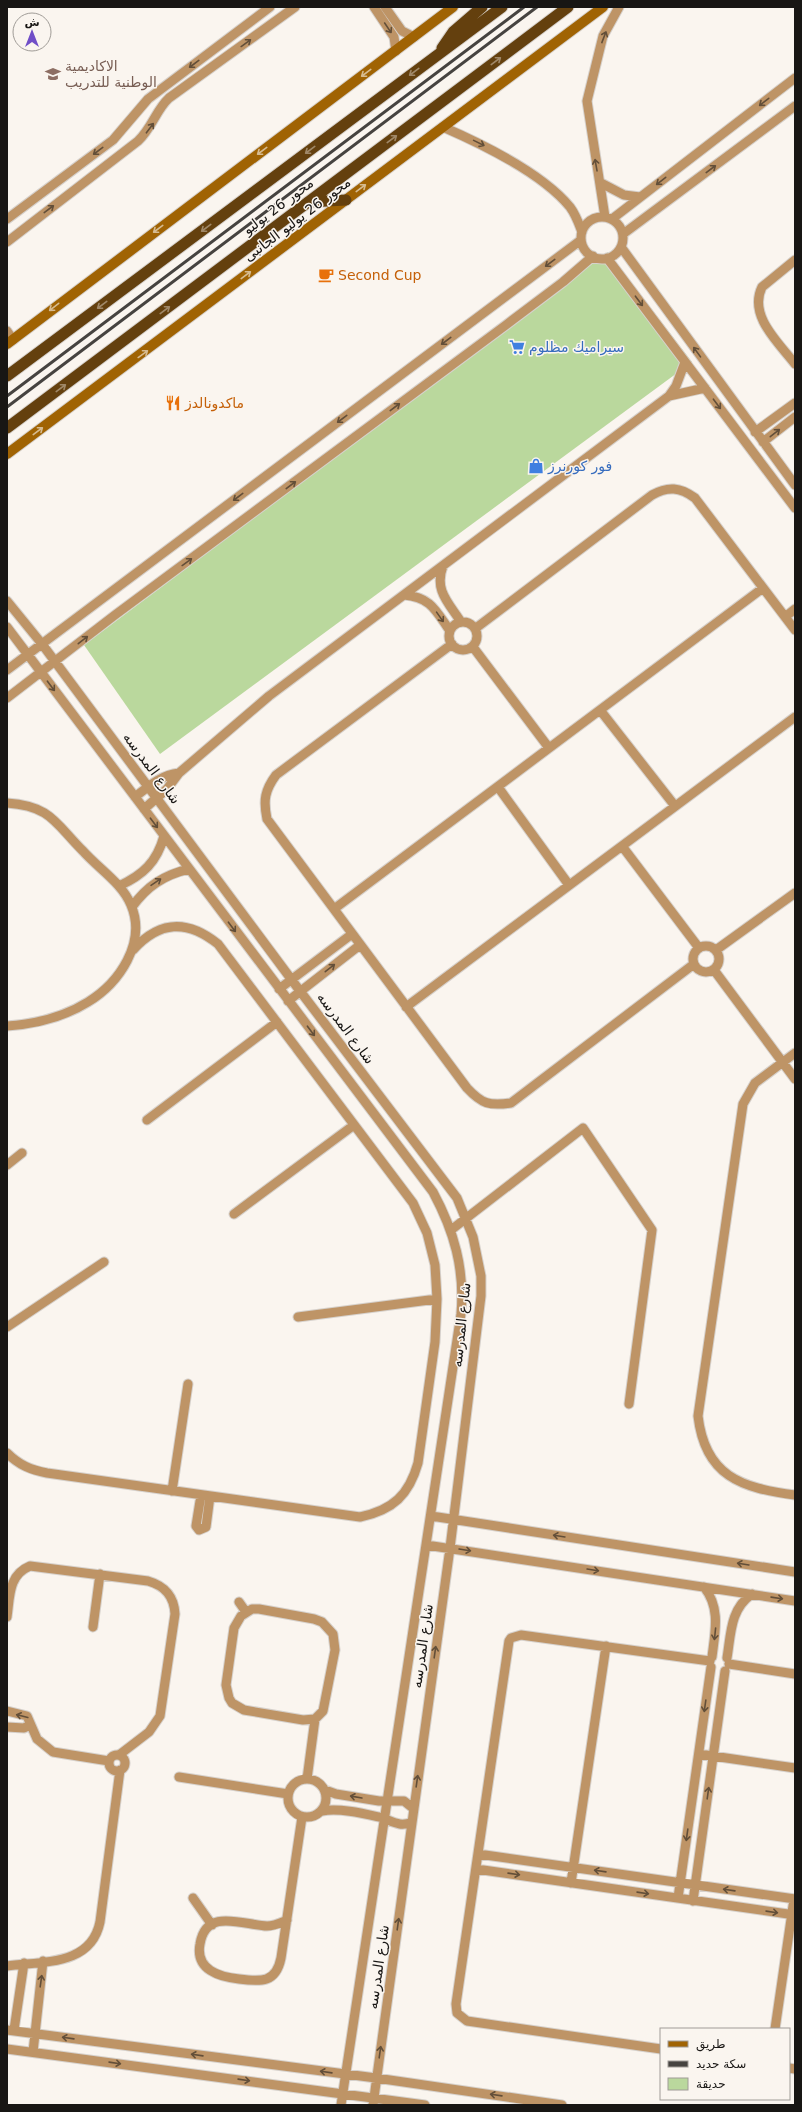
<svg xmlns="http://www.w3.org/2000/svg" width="802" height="2112" viewBox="0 0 802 2112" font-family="'DejaVu Sans',Vazirmatn,sans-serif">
<rect width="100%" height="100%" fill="#faf5ef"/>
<path fill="#bad89d" d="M608 252 692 362 160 754 84 645Z"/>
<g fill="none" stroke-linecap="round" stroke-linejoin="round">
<defs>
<path id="minor" d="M374 7 394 37 396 51
M385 7 402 31 414 37
M443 127C482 144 543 174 570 207 576 215 579 224 582 232
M601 183 624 195 640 197
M605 217 587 101 603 36 619 7
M581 238a21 21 0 1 1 42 0a21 21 0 1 1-42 0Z
M7 219 113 140 148 99 270 7
M612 219 795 78
M623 234 795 106
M7 242 138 141C152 128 156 110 169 98L295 7
M621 247 795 485
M607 258 795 508
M795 260 762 287C748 316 779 343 795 364
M7 331 13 340
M669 396 705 388
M755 432 795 403
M763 442 795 417
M443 566C434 590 448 602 461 622
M404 595C431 597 436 611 450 631
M7 601 42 644 300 991 457 1198 473 1237 481 1276V1296L450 1548 373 2105
M785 617 795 609
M449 636a14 14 0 1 1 28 0a14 14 0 1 1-28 0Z
M7 627 433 1192C454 1231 465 1269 461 1314L341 2105
M476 628 652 495C668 486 680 487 695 498L795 630
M452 644 276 775C265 790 263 800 267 819L467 1088C482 1104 489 1106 511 1103L694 964
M473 647 549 748
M7 670 581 240
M7 698 115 615 506 325 563 282 593 256
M600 710 675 806
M498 787 569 885
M135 797C149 786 161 775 179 773
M7 803C51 806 55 823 83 851 99 869 122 883 131 905 147 943 119 983 88 1002 64 1017 35 1024 7 1026
M144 809 167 789 179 773 269 696 669 396 676 386 685 362
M622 846 699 948
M119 886C143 875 157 862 164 836
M132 907C147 886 164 875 189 869
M334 909 763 588
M693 959a13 13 0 1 1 26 0a13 13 0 1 1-26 0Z
M716 950 795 893
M714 970 795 1079
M279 989 352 934
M288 1001 360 945
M406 1007 795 717
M795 1053 755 1083 743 1104 698 1416C705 1476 741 1488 795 1495
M147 1120 277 1022
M7 1165 22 1153
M234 1214 354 1125
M451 1230 583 1128 652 1230 629 1404
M298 1317 437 1299
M7 1327 104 1262
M7 1453C19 1465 31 1470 47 1473L360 1517C393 1510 409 1495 418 1463L435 1342 437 1299 435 1265 427 1233 413 1203 218 944C187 919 159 921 133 950
M172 1491 188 1384
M201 1495 196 1526 199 1530 206 1527 210 1496
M431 1516 795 1572
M426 1545 795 1601
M704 1587C721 1608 715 1632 712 1657
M239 1602 246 1612
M252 1609H259L314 1619 322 1622 333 1634 335 1650 323 1711 315 1719 303 1720 244 1710 232 1703 229 1698 226 1685 234 1628 241 1616Z
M7 1617C10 1597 8 1575 30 1566L148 1581C165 1586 174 1596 175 1614L160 1716 149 1732 119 1755
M93 1627 100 1574
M727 1658C731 1634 730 1609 752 1594
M729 1664 795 1674
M7 1711 27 1716 37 1739 53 1752 109 1761
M7 1727 24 1728 30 1725
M699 1754 795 1768
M109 1763a8 8 0 1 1 16 0a8 8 0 1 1-16 0Z
M179 1777 288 1794
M288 1798a19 19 0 1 1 38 0a19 19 0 1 1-38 0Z
M307 1779 315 1719
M325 1790 336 1794 379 1801H404L414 1809
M322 1811C339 1808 361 1813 379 1817 391 1820 399 1828 412 1822
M478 1854 795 1899
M476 1869 795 1915
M571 1883 606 1646
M193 1898 212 1925
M678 1898 711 1667
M693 1901 725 1671
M287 1920C280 1923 274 1926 267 1926 243 1925 206 1907 200 1944 195 1970 220 1977 239 1979 261 1982 276 1983 281 1958L302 1817
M7 1966C43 1961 91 1966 100 1922L120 1770
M775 2029 794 1899
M7 2030 376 2078 562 2105
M14 2030 24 1963
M7 2049 425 2105
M661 2049 467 2021 457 2013 456 2004 509 1641 511 1638 521 1635 710 1661
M33 2052 43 1961
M789 2068 795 2069"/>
<path id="secondary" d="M7 344 453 7
M7 454 603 7"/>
<path id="trunk" d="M442 48 453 32 482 7
M308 202 346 200
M7 376 502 7
M7 428 568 7"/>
</defs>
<use href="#minor" stroke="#d6d1cc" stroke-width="11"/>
<use href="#secondary" stroke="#d6d1cc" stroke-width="12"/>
<use href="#trunk" stroke="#d6d1cc" stroke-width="13"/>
<use href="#minor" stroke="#be9466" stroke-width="9"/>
<use href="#secondary" stroke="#a06303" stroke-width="10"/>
<use href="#trunk" stroke="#64400e" stroke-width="11"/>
<path stroke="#464340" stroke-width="3" d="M7 396 524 7
M7 407 537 7"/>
</g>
<defs><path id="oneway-shaft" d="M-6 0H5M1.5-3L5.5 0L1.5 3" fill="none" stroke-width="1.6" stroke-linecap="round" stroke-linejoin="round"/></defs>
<g stroke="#634f39">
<use href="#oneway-shaft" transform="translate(388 28) rotate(56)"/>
<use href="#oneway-shaft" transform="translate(604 37) rotate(-69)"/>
<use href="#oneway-shaft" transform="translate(246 43) rotate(-36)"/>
<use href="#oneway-shaft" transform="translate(194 64) rotate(143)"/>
<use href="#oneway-shaft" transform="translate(764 102) rotate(142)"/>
<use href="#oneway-shaft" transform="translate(150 128) rotate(-53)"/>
<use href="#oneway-shaft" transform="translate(479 143) rotate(26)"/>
<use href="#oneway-shaft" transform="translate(98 151) rotate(143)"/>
<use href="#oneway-shaft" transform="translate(596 165) rotate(-100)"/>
<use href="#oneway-shaft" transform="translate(711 169) rotate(-37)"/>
<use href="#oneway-shaft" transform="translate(661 181) rotate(142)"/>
<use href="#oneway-shaft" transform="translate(49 209) rotate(-37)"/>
<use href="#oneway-shaft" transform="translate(550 263) rotate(143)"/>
<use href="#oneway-shaft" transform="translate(639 301) rotate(53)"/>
<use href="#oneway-shaft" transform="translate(446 341) rotate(143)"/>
<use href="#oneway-shaft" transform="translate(697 352) rotate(-126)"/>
<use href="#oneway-shaft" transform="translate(717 404) rotate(53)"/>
<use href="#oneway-shaft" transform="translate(395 407) rotate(-37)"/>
<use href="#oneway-shaft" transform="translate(342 419) rotate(143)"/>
<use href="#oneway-shaft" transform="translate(775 433) rotate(-38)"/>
<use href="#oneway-shaft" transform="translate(291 485) rotate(-37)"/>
<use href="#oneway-shaft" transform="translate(238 497) rotate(143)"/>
<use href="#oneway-shaft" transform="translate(187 562) rotate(-36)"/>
<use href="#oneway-shaft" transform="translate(440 617) rotate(55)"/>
<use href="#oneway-shaft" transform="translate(83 640) rotate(-38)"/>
<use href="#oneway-shaft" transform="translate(51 686) rotate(53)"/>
<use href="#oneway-shaft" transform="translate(154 823) rotate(53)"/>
<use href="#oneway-shaft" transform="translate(156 882) rotate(-34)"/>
<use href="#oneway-shaft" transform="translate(232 927) rotate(53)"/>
<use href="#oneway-shaft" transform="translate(330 968) rotate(-38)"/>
<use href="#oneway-shaft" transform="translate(311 1031) rotate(53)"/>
<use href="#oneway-shaft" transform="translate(559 1536) rotate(-171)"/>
<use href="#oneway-shaft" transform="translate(465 1550) rotate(9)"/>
<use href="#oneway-shaft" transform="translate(743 1564) rotate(-171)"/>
<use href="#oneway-shaft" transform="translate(593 1570) rotate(9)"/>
<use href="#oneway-shaft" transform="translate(777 1598) rotate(8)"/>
<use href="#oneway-shaft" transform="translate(715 1634) rotate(96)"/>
<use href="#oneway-shaft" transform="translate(435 1652) rotate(-82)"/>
<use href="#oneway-shaft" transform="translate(705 1706) rotate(98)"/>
<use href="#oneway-shaft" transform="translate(22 1716) rotate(-166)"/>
<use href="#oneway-shaft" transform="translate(417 1781) rotate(-82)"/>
<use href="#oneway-shaft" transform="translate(708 1793) rotate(-82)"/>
<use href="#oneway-shaft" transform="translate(356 1797) rotate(-170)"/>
<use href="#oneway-shaft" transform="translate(687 1835) rotate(98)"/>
<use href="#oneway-shaft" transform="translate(600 1871) rotate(-172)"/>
<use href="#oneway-shaft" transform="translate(514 1874) rotate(8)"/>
<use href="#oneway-shaft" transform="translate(729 1890) rotate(-172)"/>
<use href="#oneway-shaft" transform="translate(643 1893) rotate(8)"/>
<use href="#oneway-shaft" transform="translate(772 1912) rotate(8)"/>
<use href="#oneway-shaft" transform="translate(398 1924) rotate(-82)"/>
<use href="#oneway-shaft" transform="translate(41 1981) rotate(-82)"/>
<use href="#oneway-shaft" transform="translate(68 2038) rotate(-172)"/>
<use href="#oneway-shaft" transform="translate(380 2052) rotate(-82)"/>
<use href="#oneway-shaft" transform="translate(197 2055) rotate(-172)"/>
<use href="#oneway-shaft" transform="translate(115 2063) rotate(8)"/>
<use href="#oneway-shaft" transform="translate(326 2072) rotate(-172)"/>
<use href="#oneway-shaft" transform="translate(244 2080) rotate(8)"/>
<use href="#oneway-shaft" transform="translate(496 2095) rotate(-172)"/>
</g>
<g stroke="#a08868">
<use href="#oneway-shaft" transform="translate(496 61) rotate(-37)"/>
<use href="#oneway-shaft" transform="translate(414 72) rotate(143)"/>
<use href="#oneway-shaft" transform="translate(392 139) rotate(-37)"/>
<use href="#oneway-shaft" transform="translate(310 150) rotate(143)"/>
<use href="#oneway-shaft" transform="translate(206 228) rotate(143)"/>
<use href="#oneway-shaft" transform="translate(102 305) rotate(143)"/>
<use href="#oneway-shaft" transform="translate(165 310) rotate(-37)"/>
<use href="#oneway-shaft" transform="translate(61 388) rotate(-37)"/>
</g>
<g stroke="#d6bb91">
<use href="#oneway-shaft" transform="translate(366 73) rotate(143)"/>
<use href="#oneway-shaft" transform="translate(262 151) rotate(143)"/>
<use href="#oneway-shaft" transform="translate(361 188) rotate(-37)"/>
<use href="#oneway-shaft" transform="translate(158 229) rotate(143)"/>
<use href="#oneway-shaft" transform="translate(246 275) rotate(-37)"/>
<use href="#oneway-shaft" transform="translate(54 307) rotate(142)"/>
<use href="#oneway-shaft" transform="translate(143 354) rotate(-36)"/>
<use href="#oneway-shaft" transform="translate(38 431) rotate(-37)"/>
</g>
<defs>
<symbol id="university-bare" viewBox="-9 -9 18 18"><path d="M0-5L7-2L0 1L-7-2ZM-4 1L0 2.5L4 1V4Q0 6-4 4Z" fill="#8d6e63" stroke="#faf5ef" stroke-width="2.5" paint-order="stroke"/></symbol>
<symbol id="cafe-bare" viewBox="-9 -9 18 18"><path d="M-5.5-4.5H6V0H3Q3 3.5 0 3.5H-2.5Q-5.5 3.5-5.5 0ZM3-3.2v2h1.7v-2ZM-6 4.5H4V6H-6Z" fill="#e8710a" stroke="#faf5ef" stroke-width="2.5" paint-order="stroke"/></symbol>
<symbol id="supermarket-bare" viewBox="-9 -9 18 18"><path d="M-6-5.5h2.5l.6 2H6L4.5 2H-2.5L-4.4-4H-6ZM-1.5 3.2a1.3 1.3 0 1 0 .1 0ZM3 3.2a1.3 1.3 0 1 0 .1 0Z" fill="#3f7fe0" stroke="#faf5ef" stroke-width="2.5" paint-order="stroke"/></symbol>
<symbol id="restaurant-bare" viewBox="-9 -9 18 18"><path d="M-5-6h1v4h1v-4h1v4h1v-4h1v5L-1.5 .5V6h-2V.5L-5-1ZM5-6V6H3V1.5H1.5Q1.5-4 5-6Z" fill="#e8710a" stroke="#faf5ef" stroke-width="2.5" paint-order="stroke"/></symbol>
<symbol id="shop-bare" viewBox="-9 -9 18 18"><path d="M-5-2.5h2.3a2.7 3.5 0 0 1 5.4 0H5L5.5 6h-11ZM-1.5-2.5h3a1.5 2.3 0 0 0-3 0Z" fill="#3f7fe0" stroke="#faf5ef" stroke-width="2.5" paint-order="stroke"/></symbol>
</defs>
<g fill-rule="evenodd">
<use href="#university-bare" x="42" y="63" width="22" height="22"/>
<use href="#cafe-bare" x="315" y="264" width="22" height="22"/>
<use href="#supermarket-bare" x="506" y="336" width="22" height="22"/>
<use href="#restaurant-bare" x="162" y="392" width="22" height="22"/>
<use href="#shop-bare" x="525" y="455" width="22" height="22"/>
</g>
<g text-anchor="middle" stroke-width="3" stroke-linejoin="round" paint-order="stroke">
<g font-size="14" fill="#785e54" stroke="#faf5ef" text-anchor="start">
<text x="65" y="71">الاكاديمية<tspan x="65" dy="16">الوطنية للتدريب</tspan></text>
</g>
<g font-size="14" fill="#181614" stroke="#faf5ef">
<text transform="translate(278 206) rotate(-37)" y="5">محور 26 يوليو</text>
<text transform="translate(297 219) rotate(-37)" y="5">محور 26 يوليو الجانبى</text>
<text transform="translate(152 768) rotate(53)" y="5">شارع المدرسه</text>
<text transform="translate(346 1028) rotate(53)" y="5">شارع المدرسه</text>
<text transform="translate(461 1325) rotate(-84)" y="5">شارع المدرسه</text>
<text transform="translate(422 1646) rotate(-82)" y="5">شارع المدرسه</text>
<text transform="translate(378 1967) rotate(-82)" y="5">شارع المدرسه</text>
</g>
<g font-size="14" fill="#c56008" stroke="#faf5ef" text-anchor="start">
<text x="338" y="280">Second Cup</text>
<text x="185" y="408">ماكدونالدز</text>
</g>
<g font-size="14" fill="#366cbe" stroke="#faf5ef" text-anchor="start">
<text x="529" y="352">سيراميك مظلوم</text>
<text x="548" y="471">فور كورنرز</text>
</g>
</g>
<rect width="802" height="2112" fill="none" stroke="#181614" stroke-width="16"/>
<rect x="660" y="2028" width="130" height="72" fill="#faf5ef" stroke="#a09c97"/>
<rect x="668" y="2041" width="20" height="6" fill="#a06303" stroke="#a09c97"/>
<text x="696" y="2048" font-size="12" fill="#181614">طريق</text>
<rect x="668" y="2061" width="20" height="6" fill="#464340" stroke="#a09c97"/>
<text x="696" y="2068" font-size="12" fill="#181614">سكة حديد</text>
<rect x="668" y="2078" width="20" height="12" fill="#bad89d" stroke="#a09c97"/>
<text x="696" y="2088" font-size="12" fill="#181614">حديقة</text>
<g transform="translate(32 32)"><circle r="19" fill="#faf5ef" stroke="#a09c97"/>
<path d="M0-3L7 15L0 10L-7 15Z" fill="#704ec7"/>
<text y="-6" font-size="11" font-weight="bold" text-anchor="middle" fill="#181614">ش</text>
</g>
</svg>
